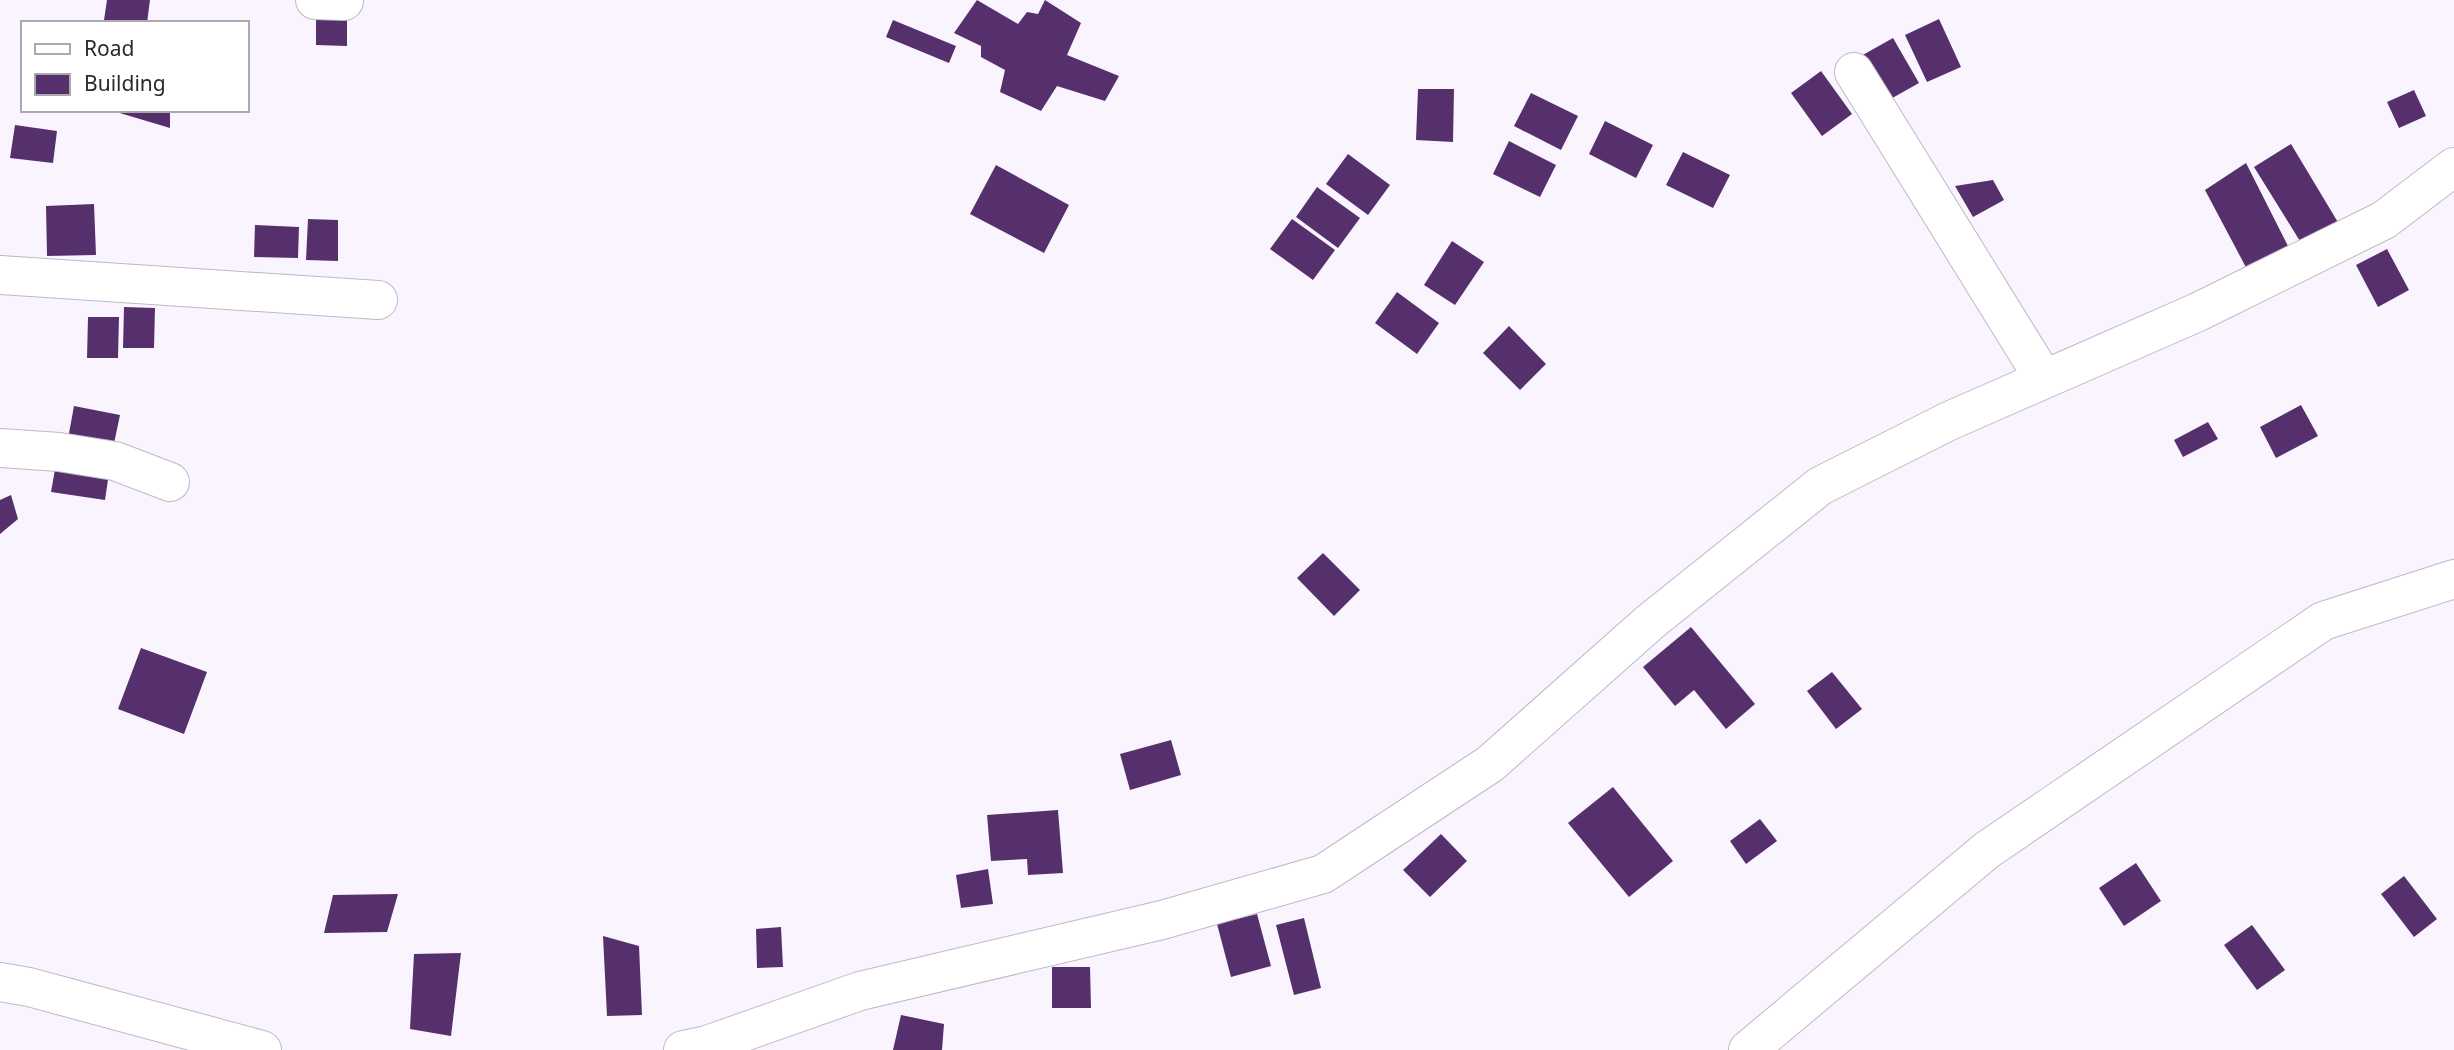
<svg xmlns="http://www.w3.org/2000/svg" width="2454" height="1050" viewBox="0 0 2454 1050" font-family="'Noto Sans',sans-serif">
<rect width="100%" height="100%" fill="#faf4ff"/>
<path fill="#55306d" d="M107 0H150L147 23 104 20Z
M977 0 1018 24 1027 12 1038 14 1045 0 1081 23 1067 55 1119 76 1105 101 1057 86 1041 111 1000 92 1005 70 981 57V46L954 33Z
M316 4H347V46L316 45Z
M1939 19 1961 67 1927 82 1905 35Z
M893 20 956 46 949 63 886 37Z
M1893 38 1919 83 1887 101 1861 56Z
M1821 71 1852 114 1822 136 1791 93Z
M1418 89H1454L1453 142 1416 140Z
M2414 90 2426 116 2399 128 2387 102Z
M1531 93 1578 116 1561 150 1514 126Z
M113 110H170V128L113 111Z
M1605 121 1653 145 1636 178 1589 154Z
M15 125 57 131 53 163 10 158Z
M1509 141 1556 165 1540 197 1493 174Z
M2291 144 2339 224 2303 246 2254 167Z
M1683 152 1730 175 1713 208 1666 185Z
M1348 154 1390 185 1368 215 1326 184Z
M2246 163 2291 252 2249 273 2205 190Z
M996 165 1069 205 1044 253 970 214Z
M1993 180 2004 200 1973 217 1955 186Z
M1317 187 1360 218 1338 248 1296 217Z
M94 204 96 255 47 256 46 206Z
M308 219 338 220V261L306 260Z
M1292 219 1335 250 1313 280 1270 249Z
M255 225 299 227 298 258 254 257Z
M1452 241 1484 262 1455 305 1424 285Z
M2387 249 2409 290 2378 307 2356 265Z
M1397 292 1439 323 1417 354 1375 323Z
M124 307 155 308 154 348H123Z
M88 317H119L118 358H87Z
M1509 326 1546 364 1520 390 1483 353Z
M2301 405 2318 436 2276 458 2260 427Z
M74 406 120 415 112 453 67 444Z
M2208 422 2218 439 2183 457 2174 440Z
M57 458 110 466 105 500 51 492Z
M11 495 18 519 0 534V500Z
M1323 553 1360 590 1334 616 1297 578Z
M1691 627 1755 704 1726 729 1694 690 1675 706 1643 667Z
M141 648 207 672 184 734 118 709Z
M1832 672 1862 709 1836 729 1807 691Z
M1171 740 1181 775 1130 790 1120 754Z
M1613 787 1673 861 1629 897 1568 823Z
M1058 810 1063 873 1028 875 1027 859 991 861 987 815Z
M1760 819 1777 841 1746 864 1730 841Z
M1441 834 1467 861 1430 897 1403 870Z
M2136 863 2161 901 2124 926 2099 888Z
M988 869 993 904 961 908 956 875Z
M2404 876 2437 919 2414 937 2381 894Z
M398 894 387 932 324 933 333 895Z
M1257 914 1271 966 1231 977 1217 924Z
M1304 918 1321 988 1294 995 1276 925Z
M2252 925 2285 970 2257 990 2224 945Z
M781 927 783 967 757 968 756 929Z
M603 936 639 946 642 1015 607 1016Z
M461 953 451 1036 410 1029 414 954Z
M1052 967H1090L1091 1008H1052Z
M901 1015 944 1024 942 1050H893Z"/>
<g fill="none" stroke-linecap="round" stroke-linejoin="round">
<defs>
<path id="minor" d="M315 0 344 1
M1854 72 2044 379
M0 275 378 300
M0 448 59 452 115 461 170 482
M0 982 29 987 262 1050
M683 1050 707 1045 860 991 1162 920 1323 874 1490 764 1650 622 1820 486 1949 421 2198 312 2384 220 2454 167
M1748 1050 1987 850 2323 621 2454 579"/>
</defs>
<use href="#minor" stroke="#c0b7c8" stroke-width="40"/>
<use href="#minor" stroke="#fff" stroke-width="38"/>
</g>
<rect x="21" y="21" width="228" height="91" fill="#ffffff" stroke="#aba9ac" stroke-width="2"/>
<rect x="35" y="44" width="35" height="10" fill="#ffffff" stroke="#aba9ac" stroke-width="2"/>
<text x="84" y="56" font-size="21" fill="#2c282f">Road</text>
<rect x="35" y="74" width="35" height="21" fill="#55306d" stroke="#aba9ac" stroke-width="2"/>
<text x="84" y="91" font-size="21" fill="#2c282f">Building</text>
</svg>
